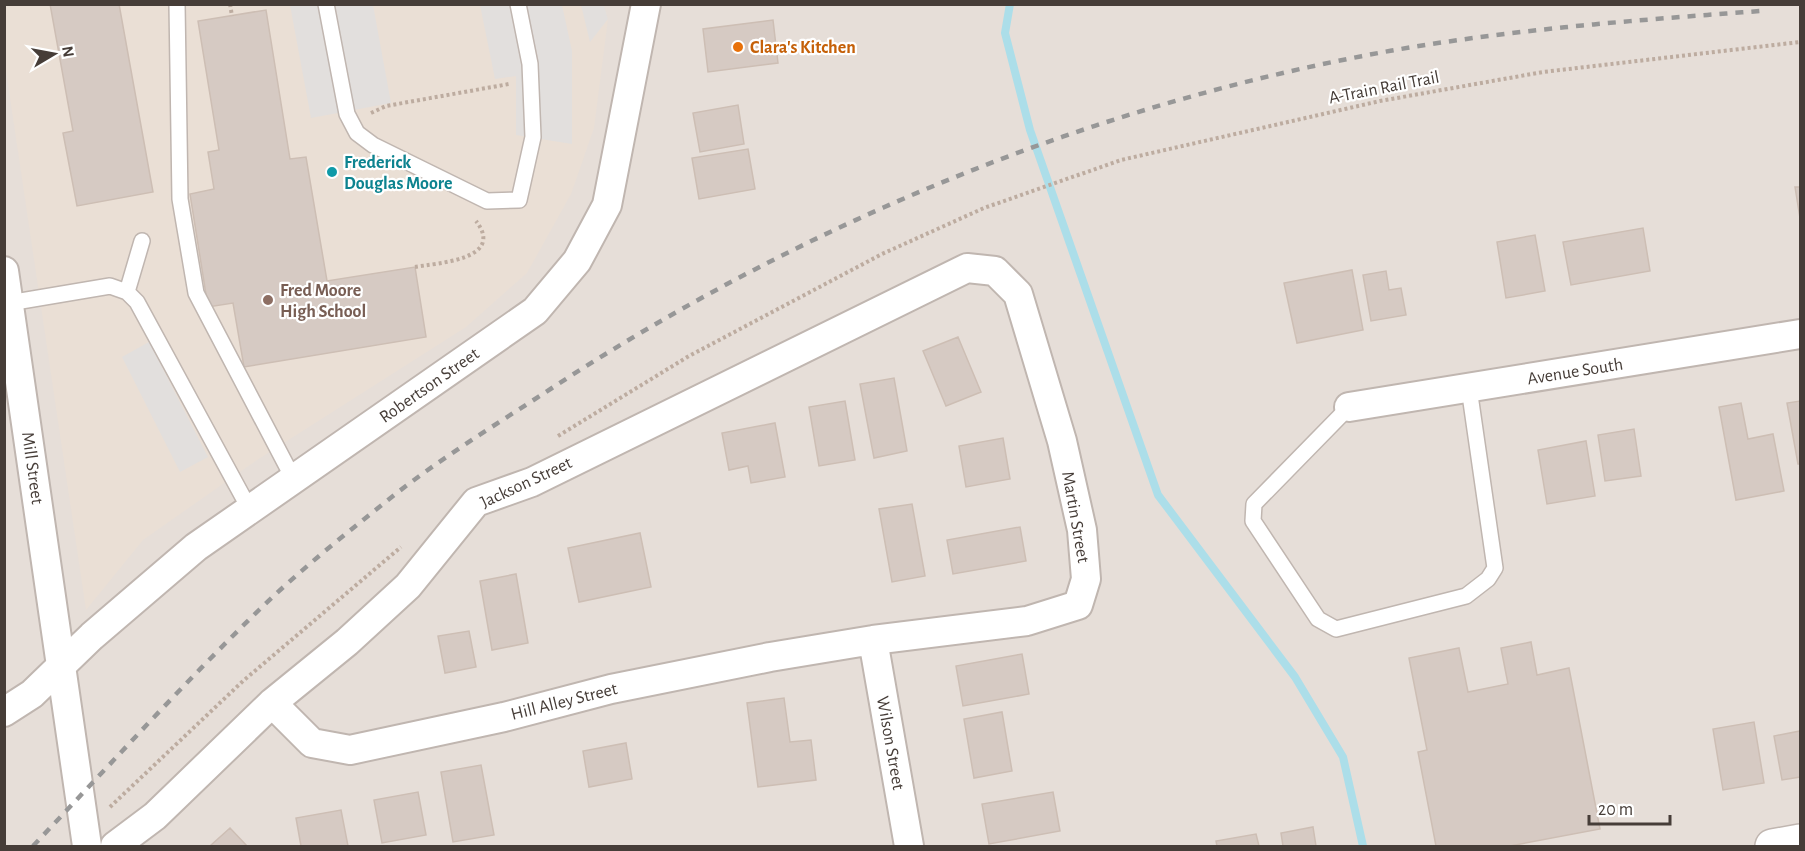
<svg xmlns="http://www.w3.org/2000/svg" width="1805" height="851" viewBox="0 0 1805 851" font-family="'Alegreya Sans',sans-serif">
<rect width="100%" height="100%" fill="#f3eee9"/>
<path fill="#e6ded8" d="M5 5H1800V846H5Z"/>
<path fill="#eadfd5" d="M604 4 608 19 594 128 571 194 527 273 466 327 257 460 143 540 86 610 5 64 4 5Z"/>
<path fill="#e2dfdd" d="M290 5H373L391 103 311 118Z
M480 5H562L572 51V144L516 135V76L495 79Z
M581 5H604L608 19 590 42Z
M149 342 208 457 180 472 122 357Z"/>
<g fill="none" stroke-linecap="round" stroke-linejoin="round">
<path stroke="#acdee9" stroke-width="8" d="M1010 4 1005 33 1030 130 1158 495 1295 677 1343 757 1363 846"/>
</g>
<path fill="#d6cac3" stroke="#cdbeb4" stroke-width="1.5" d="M50 4H119L153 192 77 206 63 133 73 131Z
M266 10 290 159 306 157 327 281 415 267 426 337 244 367 233 303 208 307 190 194 214 189 208 152 219 150 198 21Z
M773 20 778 63 708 72 703 29Z
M738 105 744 144 700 152 693 113Z
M748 149 755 189 699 199 692 158Z
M1795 187H1800V218Z
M1643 228 1650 271 1571 285 1563 242Z
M1535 235 1545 291 1506 298 1497 242Z
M1352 270 1363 330 1297 343 1284 283Z
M1386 271 1389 290 1401 288 1406 315 1371 321 1363 275Z
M958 337 981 392 946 406 923 351Z
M894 378 907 451 874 458 860 384Z
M845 401 855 460 819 466 809 407Z
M1800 401V464H1798L1787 403Z
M1741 403 1748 439 1773 434 1784 491 1736 500 1719 407Z
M775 423 785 477 751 483 748 466 729 470 722 433Z
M1634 429 1641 476 1605 481 1598 435Z
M1003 438 1010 479 966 487 959 446Z
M1586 441 1595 496 1547 504 1538 450Z
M912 504 925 576 892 582 879 509Z
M1020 527 1026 561 953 574 947 540Z
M640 533 651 587 579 602 568 548Z
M516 574 528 643 492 650 480 581Z
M469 631 476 667 445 673 438 636Z
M1531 642 1537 675 1569 668 1600 829 1510 846H1436L1418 752 1427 750 1409 658 1459 648 1468 692 1508 684 1501 648Z
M1022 654 1029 694 963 706 956 666Z
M784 698 790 742 811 740 816 780 758 787 747 703Z
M1002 712 1012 771 974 778 964 719Z
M1754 722 1764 783 1723 790 1713 729Z
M1800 731V777L1782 780 1774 736Z
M626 743 632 779 589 787 583 751Z
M481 765 494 835 453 842 441 772Z
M418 792 426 835 382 843 374 800Z
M1053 792 1060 831 989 844 982 804Z
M341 810 348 846H301L296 818Z
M1313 827 1316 846H1283L1281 833Z
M230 828 247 846H210Z
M1256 834 1259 846H1217L1216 841Z"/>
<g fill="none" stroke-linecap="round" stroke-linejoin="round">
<defs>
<path id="service" d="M177 4 180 199 196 293 294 480
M326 4 347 114 357 133 373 145 487 201 519 200 533 137 530 64 518 4
M127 292 142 241
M9 303 110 286 127 292 137 302 250 510
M1349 407 1254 504 1253 521 1318 619 1336 629 1466 596 1488 579 1495 568 1469 388"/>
<path id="minor" d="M4 271 87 846
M1349 407 1800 334
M873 640 909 846
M4 712 32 694 92 636 196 547 535 311 577 261 607 205 646 4
M115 846 155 816 272 703 347 642 408 586 476 502 532 482 967 268 995 271 1018 294 1062 441 1082 530 1086 579 1078 605 1027 621 873 640 770 657 611 689 504 717 350 750 312 743 272 703"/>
<path id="tertiary" d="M1772 846 1800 841"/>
</defs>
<use href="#service" stroke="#c0b6b0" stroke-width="18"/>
<use href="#minor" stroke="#c0b6b0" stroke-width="32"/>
<use href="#tertiary" stroke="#c0b6b0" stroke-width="36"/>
<path stroke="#bdaca0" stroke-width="4" stroke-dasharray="3 3" stroke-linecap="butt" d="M230 4 232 16
M371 113 386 106 509 84
M415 267C436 263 506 260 476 221
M558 436 689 356 882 254 984 208 1121 160 1380 101 1543 72 1800 42
M110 807 243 681 401 547"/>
<use href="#service" stroke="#fff" stroke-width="15"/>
<use href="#minor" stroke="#fff" stroke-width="28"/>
<use href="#tertiary" stroke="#fff" stroke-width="33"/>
<path stroke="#979797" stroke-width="4.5" stroke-dasharray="8 8" stroke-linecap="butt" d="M33 846C108 767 181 686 259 610 299 571 344 535 388 500 439 459 497 424 552 388 806 222 1095 103 1395 50 1516 29 1638 20 1760 11"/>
</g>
<circle fill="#e8710a" stroke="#fff" stroke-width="2" cx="738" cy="47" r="6"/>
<circle fill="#0f9aa8" stroke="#fff" stroke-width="2" cx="332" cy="172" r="6"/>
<circle fill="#8d6e63" stroke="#fff" stroke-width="2" cx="268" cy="300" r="6"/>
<g text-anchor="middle" stroke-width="4.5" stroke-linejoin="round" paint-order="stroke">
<g font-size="18" font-weight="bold" fill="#c56008" stroke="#fff" text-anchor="start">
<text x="750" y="53">Clara's Kitchen</text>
</g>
<g font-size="18" fill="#463d38" stroke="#fff">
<text transform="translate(1384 87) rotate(-11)" y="6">A-Train Rail Trail</text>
<text transform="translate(1575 371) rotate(-9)" y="6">Avenue South</text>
<text transform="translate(429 385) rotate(-35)" y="6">Robertson Street</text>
<text transform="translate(33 468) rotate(82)" y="6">Mill Street</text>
<text transform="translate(526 482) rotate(-25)" y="6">Jackson Street</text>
<text transform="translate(1076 517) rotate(80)" y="6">Martin Street</text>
<text transform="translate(564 701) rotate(-14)" y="6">Hill Alley Street</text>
<text transform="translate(891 743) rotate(80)" y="6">Wilson Street</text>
</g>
<g font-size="18" font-weight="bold" fill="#0d838f" stroke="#fff" text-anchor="start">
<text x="344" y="168">Frederick<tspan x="344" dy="21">Douglas Moore</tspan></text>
</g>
<g font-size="18" font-weight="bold" fill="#785e54" stroke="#fff" text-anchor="start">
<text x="280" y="296">Fred Moore<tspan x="280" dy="21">High School</tspan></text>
</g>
</g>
<rect width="1805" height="851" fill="none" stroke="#463d38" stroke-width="12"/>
<g transform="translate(54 54) rotate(80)" stroke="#ffffff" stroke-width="4.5" paint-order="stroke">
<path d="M0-4.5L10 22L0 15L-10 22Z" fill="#463d38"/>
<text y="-9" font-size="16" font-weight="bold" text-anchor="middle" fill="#463d38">N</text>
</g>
<path d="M1589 815v9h81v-9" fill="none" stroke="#463d38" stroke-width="3"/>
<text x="1598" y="815" font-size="18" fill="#463d38" stroke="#ffffff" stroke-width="4.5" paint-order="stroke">20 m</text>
</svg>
